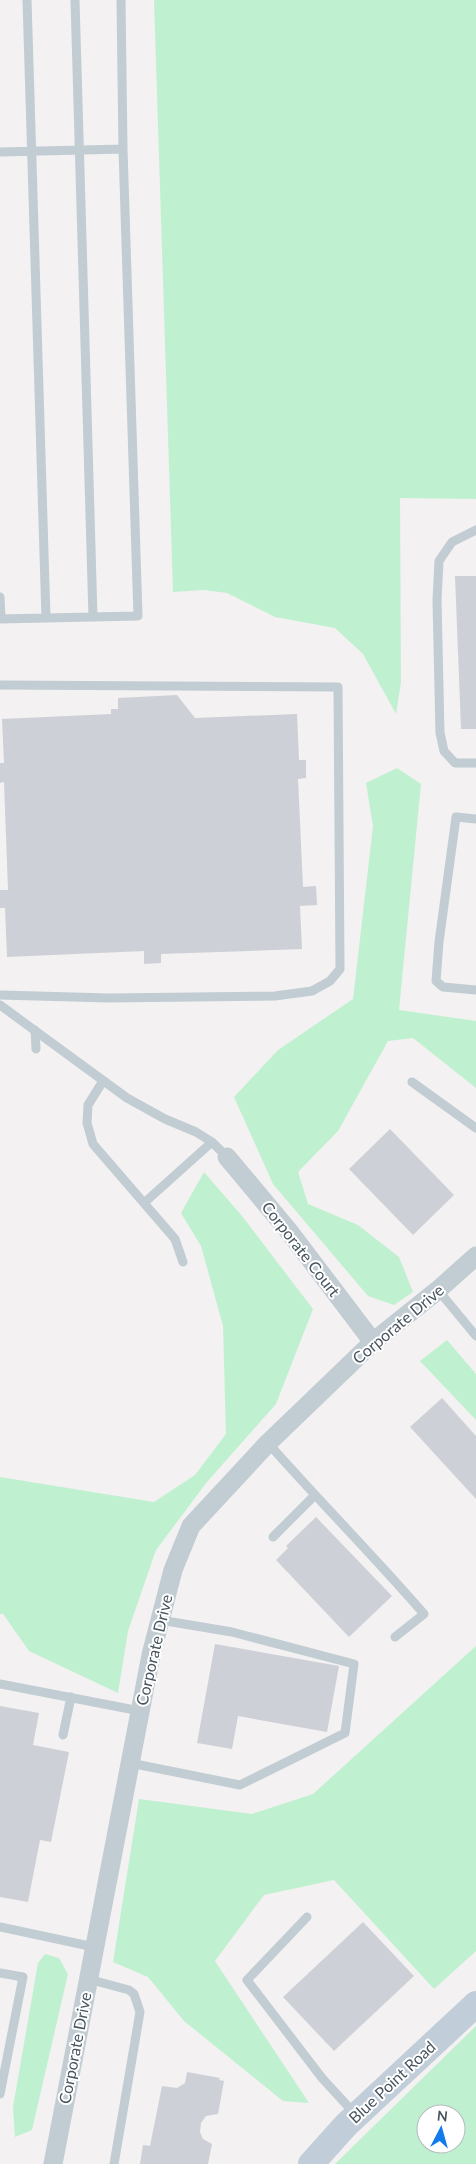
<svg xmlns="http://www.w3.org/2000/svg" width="476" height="2164" viewBox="0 0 476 2164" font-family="Lato,sans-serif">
<rect width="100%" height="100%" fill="#f3f1f1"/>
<path fill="#bff1d0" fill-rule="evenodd" d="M154 0H476V499L400 498 401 682 396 714 363 654 335 628 275 617 227 593 204 590 173 592Z
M397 768 421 784 399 1010 476 1021V1088L413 1038 388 1041 338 1131 298 1172 308 1204 358 1225 399 1257 413 1292 394 1305 368 1296 273 1184 234 1097 278 1050 353 999 373 826 366 783Z
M204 1172 242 1216 313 1309 276 1404 207 1482 156 1550 128 1631 118 1693 29 1651 3 1614H0V1477L154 1502 195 1475 226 1434 223 1326 201 1246 181 1213Z
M447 1340 476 1374V1420L420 1361Z
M476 1646V1951L434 1989 334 1880 264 1895 215 1961 309 2103 283 2101 184 2021 148 1977 113 1962 139 1799 252 1814 313 1794Z
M45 1954 59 1958 68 1974 32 2130 15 2137 13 2107 38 1963Z
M476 2026V2164H335ZM426 2114H456V2144H426Z"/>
<path fill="#cdd0d6" d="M455 576H476V729H461Z
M177 695 195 718 297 714 299 760H306V778L298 779 303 887 316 886 317 905 300 906 302 949 161 954V963L144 964V951L7 957 5 908H0V890H8L4 782 0 783V763H4L2 719 111 714V709H118V698Z
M390 1129 454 1195 413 1235 349 1169Z
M442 1398 476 1436V1499L410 1427Z
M316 1517 392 1596 349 1637 276 1560 288 1548 286 1546Z
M215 1644 339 1666 327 1732 238 1716 232 1749 197 1743Z
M0 1706 39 1713 33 1745 69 1752 51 1842 40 1840 28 1902 0 1897Z
M363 1922 414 1976 334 2051 283 1997Z
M187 2072 220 2078 219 2080 224 2081 218 2114 206 2116 201 2123 200 2132 203 2139 212 2144 208 2164H140L143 2145 150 2146 162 2086 177 2088 185 2083Z"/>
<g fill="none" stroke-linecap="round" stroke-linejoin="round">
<path stroke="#c1ccd3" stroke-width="9" d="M27 0 46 618
M75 0 93 617
M121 0 123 149
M0 152 123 149 138 616 0 619
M476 530 452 542 439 561 437 600 440 733 444 751 455 763H476
M0 597 1 619
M0 685 338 687 340 969 330 981 312 991 275 996 109 998 0 995
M476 819 456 817 439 942 436 981 443 987 476 990
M0 1005 127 1098 165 1119 196 1132 212 1142 227 1157
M35 1030 36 1049
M103 1081 88 1105 87 1123 93 1144 175 1239 183 1262
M412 1082 476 1128
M144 1203 212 1142
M438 1290 476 1336
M268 1443C319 1501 373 1555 424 1614L395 1637
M273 1537 314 1496
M0 1684 140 1711
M63 1735 71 1697
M130 1763 240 1785 345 1733 354 1664 232 1632 160 1620
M307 1917 247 1980 322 2078 355 2114
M0 1927 94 1947
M0 1973 23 1977 0 2094
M88 1979 129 1990 134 1994 140 2012 114 2164"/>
<path stroke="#c1ccd3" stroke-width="19" d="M227 1157 288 1230 373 1342
M53 2164 151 1655 173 1570 191 1526 268 1443 373 1342 438 1290 476 1256"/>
<path stroke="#c1cdd8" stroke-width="26" d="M311 2164 346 2125 476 2004"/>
</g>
<g text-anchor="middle" stroke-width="4" stroke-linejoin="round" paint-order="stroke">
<g font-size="16" fill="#48555f" stroke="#fff">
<text transform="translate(301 1249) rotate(52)" y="6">Corporate Court</text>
<text transform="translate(398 1324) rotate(-40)" y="6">Corporate Drive</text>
<text transform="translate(154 1650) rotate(-77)" y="6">Corporate Drive</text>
<text transform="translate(75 2048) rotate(-79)" y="6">Corporate Drive</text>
<text transform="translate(392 2082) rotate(-43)" y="6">Blue Point Road</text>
</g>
</g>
<g transform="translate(441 2129) rotate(6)"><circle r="24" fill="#ffffff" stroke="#b6bbbf"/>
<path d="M0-4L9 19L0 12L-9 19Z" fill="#127bec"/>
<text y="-8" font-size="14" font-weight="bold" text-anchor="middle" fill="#48555f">N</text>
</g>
</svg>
